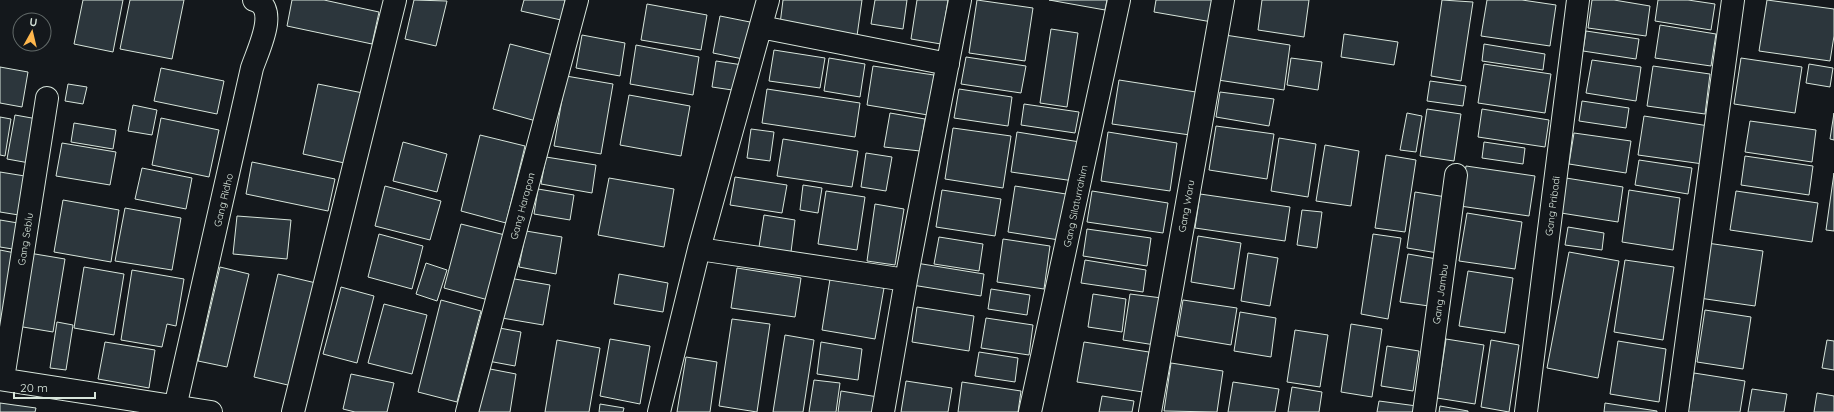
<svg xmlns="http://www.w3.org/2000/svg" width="1834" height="412" viewBox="0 0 1834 412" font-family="Quicksand,sans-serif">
<rect width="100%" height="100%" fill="#14181c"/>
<path fill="#2c363c" stroke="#d8e6dc" d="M83 0H123L113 52 74 44Z
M130 0H184L172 59 120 49Z
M292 0H324L379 12 372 44 287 26Z
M414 0 447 1 436 46 405 39Z
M524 0H565L561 20 521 11Z
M783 0H862L857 36 780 24Z
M875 0H907L903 29 871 24Z
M917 0H948L941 44 911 39Z
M977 0 1033 8 1025 61 969 53Z
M1049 0H1107L1105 10Z
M1156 0H1215L1212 22 1154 12Z
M1262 0H1309L1304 37 1258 30Z
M1442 0 1473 2 1461 81 1431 76Z
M1487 0H1522L1556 5 1550 46 1481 36Z
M1592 0H1614L1650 6 1646 36 1588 28Z
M1658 0H1688L1715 4 1711 30 1655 21Z
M1767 0 1834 9V36L1830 61 1759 51Z
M647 4 707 15 701 50 641 40Z
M720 16 755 23 748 60 713 53Z
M1660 25 1716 34 1711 66 1655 58Z
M1051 29 1078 33 1067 107 1040 103Z
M1586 31 1639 39 1636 59 1583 51Z
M1344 34 1398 42 1394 65 1341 57Z
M582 35 625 43 620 76 576 68Z
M1225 35 1290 45 1284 90 1218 80Z
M510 44 553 55 536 121 493 109Z
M1484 44 1545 54 1543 70 1482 61Z
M636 45 699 57 693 95 630 84Z
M774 50 825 58 820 88 769 81Z
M966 57 1026 66 1021 93 961 84Z
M829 58 865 64 860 97 824 91Z
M1291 58 1322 62 1318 90 1287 85Z
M1741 58 1802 67 1795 113 1734 104Z
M1592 60 1641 67 1636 101 1586 93Z
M716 61 743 65 739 91 712 87Z
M1484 64 1551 74 1545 113 1478 103Z
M1809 64 1833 68 1830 87 1806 83Z
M873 66 934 75 928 115 867 105Z
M1653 66 1710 74 1705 114 1647 106Z
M0 67 28 72 22 107 0 103Z
M161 68 224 81 217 114 154 101Z
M566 76 613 84 601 154 554 146Z
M1119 80 1196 92 1190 135 1112 124Z
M1430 81 1466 86 1463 106 1427 101Z
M68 84 87 87 83 104 65 101Z
M318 84 363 93 349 164 303 154Z
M767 89 860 103 855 137 762 123Z
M959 89 1012 97 1008 126 954 118Z
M1220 92 1274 99 1269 126 1216 117Z
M629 95 690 106 681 156 620 145Z
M1582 101 1629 108 1626 128 1579 121Z
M1024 104 1079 112 1075 133 1021 125Z
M133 105 157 110 152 135 128 131Z
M1427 109 1461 114 1454 161 1420 156Z
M1482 109 1549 120 1545 147 1478 137Z
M890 113 925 119 920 151 884 147Z
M1407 113 1422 116 1416 152 1400 150Z
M1834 113V140L1830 139Z
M15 115 43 120 35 164 7 159Z
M1644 116 1709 126 1703 164 1638 155Z
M0 117 11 119 5 156 0 155Z
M161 118 219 130 209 177 152 165Z
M1750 121 1816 130 1812 162 1745 152Z
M74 123 116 130 113 149 71 142Z
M1216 126 1274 134 1267 179 1209 170Z
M953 128 1011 136 1003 188 945 179Z
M751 129 774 132 770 161 747 158Z
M1017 132 1080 142 1074 181 1011 172Z
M1108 132 1177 143 1170 191 1101 181Z
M1574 133 1631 141 1626 173 1569 164Z
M480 135 525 146 506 223 461 211Z
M1279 138 1316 144 1308 197 1271 191Z
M783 139 858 151 852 187 777 176Z
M403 142 447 154 437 192 393 181Z
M1484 142 1525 148 1523 164 1482 158Z
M62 143 116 152 110 185 56 176Z
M1325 145 1359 151 1351 206 1316 201Z
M866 153 892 157 886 191 861 187Z
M1386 155 1416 160 1405 232 1375 228Z
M1745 156 1813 166 1809 195 1741 185Z
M546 157 596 165 592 193 541 184Z
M1639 160 1692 168 1688 194 1635 185Z
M252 162 335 179 328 211 246 194Z
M1466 166 1535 176 1529 216 1460 206Z
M142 168 192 178 186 209 135 199Z
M0 172 31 177 25 216 0 212Z
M1834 173V231L1826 230Z
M735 177 787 185 782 213 730 205Z
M609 178 674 189 664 247 598 235Z
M1566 178 1623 187 1618 222 1561 213Z
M803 185 822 188 818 213 800 210Z
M385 186 441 201 430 240 375 226Z
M1015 186 1066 194 1059 240 1008 232Z
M538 189 574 195 570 220 534 214Z
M942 190 1001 199 995 236 936 227Z
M1629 190 1680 198 1673 250 1622 242Z
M826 191 865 197 857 250 818 244Z
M1092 191 1168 203 1163 233 1087 222Z
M1736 191 1818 203 1812 242 1730 230Z
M1415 192 1446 197 1438 253 1407 248Z
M1200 194 1290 207 1285 241 1195 228Z
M63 200 119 210 111 262 54 252Z
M875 204 904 209 895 265 867 261Z
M125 208 181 218 172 270 115 261Z
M1302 210 1322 212 1317 248 1297 245Z
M1467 213 1522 222 1515 269 1459 261Z
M764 215 795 220 791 252 759 247Z
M237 216 291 220 287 259 233 254Z
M0 220 24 224 19 250 0 247Z
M461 224 509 236 492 301 444 288Z
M1568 227 1604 233 1602 250 1565 245Z
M1087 229 1151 238 1147 266 1083 256Z
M526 231 562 237 556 274 519 267Z
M379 234 423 246 412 289 368 277Z
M1373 234 1401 238 1388 319 1361 314Z
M1198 236 1241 243 1234 289 1191 282Z
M939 237 983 244 979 271 934 264Z
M1003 239 1050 246 1044 289 997 282Z
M1707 243 1763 251 1755 306 1699 298Z
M0 250 20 254 8 320 0 319Z
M1569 252 1619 261 1598 378 1547 368Z
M29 253 65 259 53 332 17 326Z
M1248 253 1278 258 1270 306 1241 301Z
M1408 254 1437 259 1429 306 1400 302Z
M1085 260 1146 270 1143 292 1081 283Z
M1625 260 1674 267 1663 340 1614 332Z
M426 263 447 270 437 301 416 294Z
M916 263 984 274 981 296 912 285Z
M84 267 124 274 114 335 74 328Z
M220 267 249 274 227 367 198 361Z
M737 268 801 278 795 317 731 308Z
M132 270 184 279 176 326 167 324 162 347 121 340Z
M1468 271 1513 278 1505 333 1459 326Z
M278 274 316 283 292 386 254 377Z
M619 274 668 283 663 312 614 304Z
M509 278 550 285 543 325 502 318Z
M830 279 884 288 875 339 822 330Z
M341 287 374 296 357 363 323 354Z
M991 289 1030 295 1027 315 988 309Z
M1093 294 1126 299 1122 332 1088 327Z
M1130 294 1162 298 1155 345 1123 340Z
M441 300 481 311 457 402 418 392Z
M1183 300 1237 308 1231 345 1177 336Z
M384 304 427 315 412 374 368 363Z
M917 307 974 316 969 351 912 342Z
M1705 310 1751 317 1743 369 1697 362Z
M1240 312 1276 318 1271 357 1234 351Z
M986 318 1033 325 1029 355 981 348Z
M732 319 770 324 757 412 719 406Z
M57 322 73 325 66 370 50 368Z
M1351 324 1382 329 1372 397 1341 392Z
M494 327 521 332 515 366 488 361Z
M1295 330 1328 335 1320 387 1287 382Z
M785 335 814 340 803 412H773Z
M610 339 650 346 640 404 600 396Z
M1446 339 1484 345 1475 404 1437 398Z
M557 340 600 348 589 412H545Z
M1491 340 1519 345 1509 412 1481 407Z
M1827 340 1834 341V370L1822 368Z
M1618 341 1666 349 1659 402 1610 394Z
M105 342 155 350 149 388 98 379Z
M821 342 862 349 858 380 817 374Z
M1084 342 1149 352 1143 392 1077 382Z
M1387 346 1419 351 1413 391 1381 386Z
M979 352 1018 358 1015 382 975 376Z
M686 357 717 362 710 412H677Z
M1171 363 1223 371 1217 412 1164 411Z
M485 368 516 374 510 412H477Z
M1694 373 1745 381 1740 412H1688Z
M351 374 394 383 387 412H355L343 409Z
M814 380 840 383 836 412H809Z
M906 381 952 388 948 412H901Z
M962 382 1021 391 1018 412H958Z
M1233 382 1279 389 1275 412H1228Z
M1292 387 1322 392 1319 412H1288Z
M1752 389 1787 394 1784 412H1748Z
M841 391 878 397 875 412H838Z
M1817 393 1834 396V412H1814Z
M1102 396 1134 401 1132 412H1099Z
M1379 401 1417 406 1416 412H1377Z
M0 403 36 408 35 412H0Z
M1605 403 1657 411V412H1604Z
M600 404 624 408 623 412H599Z
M1440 406 1468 411V412H1439Z"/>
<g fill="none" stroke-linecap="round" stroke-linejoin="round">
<defs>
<path id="minor" d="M761 27 948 64
M699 249 906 280
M0 379 211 412
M3 379 47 98
M174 412 252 68C258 50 280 7 254 0
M293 412 395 0
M467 412 577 0
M659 412 699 249 768 0
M883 412 906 280 960 0
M1030 412 1119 0
M1150 412 1223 0
M1424 412 1456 175
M1526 412 1578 0
M1677 412 1733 0"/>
</defs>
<use href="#minor" stroke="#d8e6dc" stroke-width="24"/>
<use href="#minor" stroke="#14181c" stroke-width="22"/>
</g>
<g text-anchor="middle" stroke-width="3" stroke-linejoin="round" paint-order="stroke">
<g font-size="10" fill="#d8e6dc" stroke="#14181c">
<text transform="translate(223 200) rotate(-77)" y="4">Gang Ridho</text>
<text transform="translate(522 206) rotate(-75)" y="4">Gang Harapan</text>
<text transform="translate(1075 206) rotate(-78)" y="4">Gang Silaturrahim</text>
<text transform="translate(1186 206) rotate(-80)" y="4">Gang Waru</text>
<text transform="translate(1552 206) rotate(-83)" y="4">Gang Pribadi</text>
<text transform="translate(25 239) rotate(-81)" y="4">Gang Seblu</text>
<text transform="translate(1440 294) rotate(-82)" y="4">Gang Jambu</text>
</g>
</g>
<g transform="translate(32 32) rotate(8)"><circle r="19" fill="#14181c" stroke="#626a69"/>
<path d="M0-3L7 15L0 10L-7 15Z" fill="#ffb74d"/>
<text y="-6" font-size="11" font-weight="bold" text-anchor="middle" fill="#d8e6dc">U</text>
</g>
<path d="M14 392v6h81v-6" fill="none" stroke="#d8e6dc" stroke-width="2"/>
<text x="20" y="392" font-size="12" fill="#d8e6dc" stroke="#14181c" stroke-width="3" paint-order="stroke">20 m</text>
</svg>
